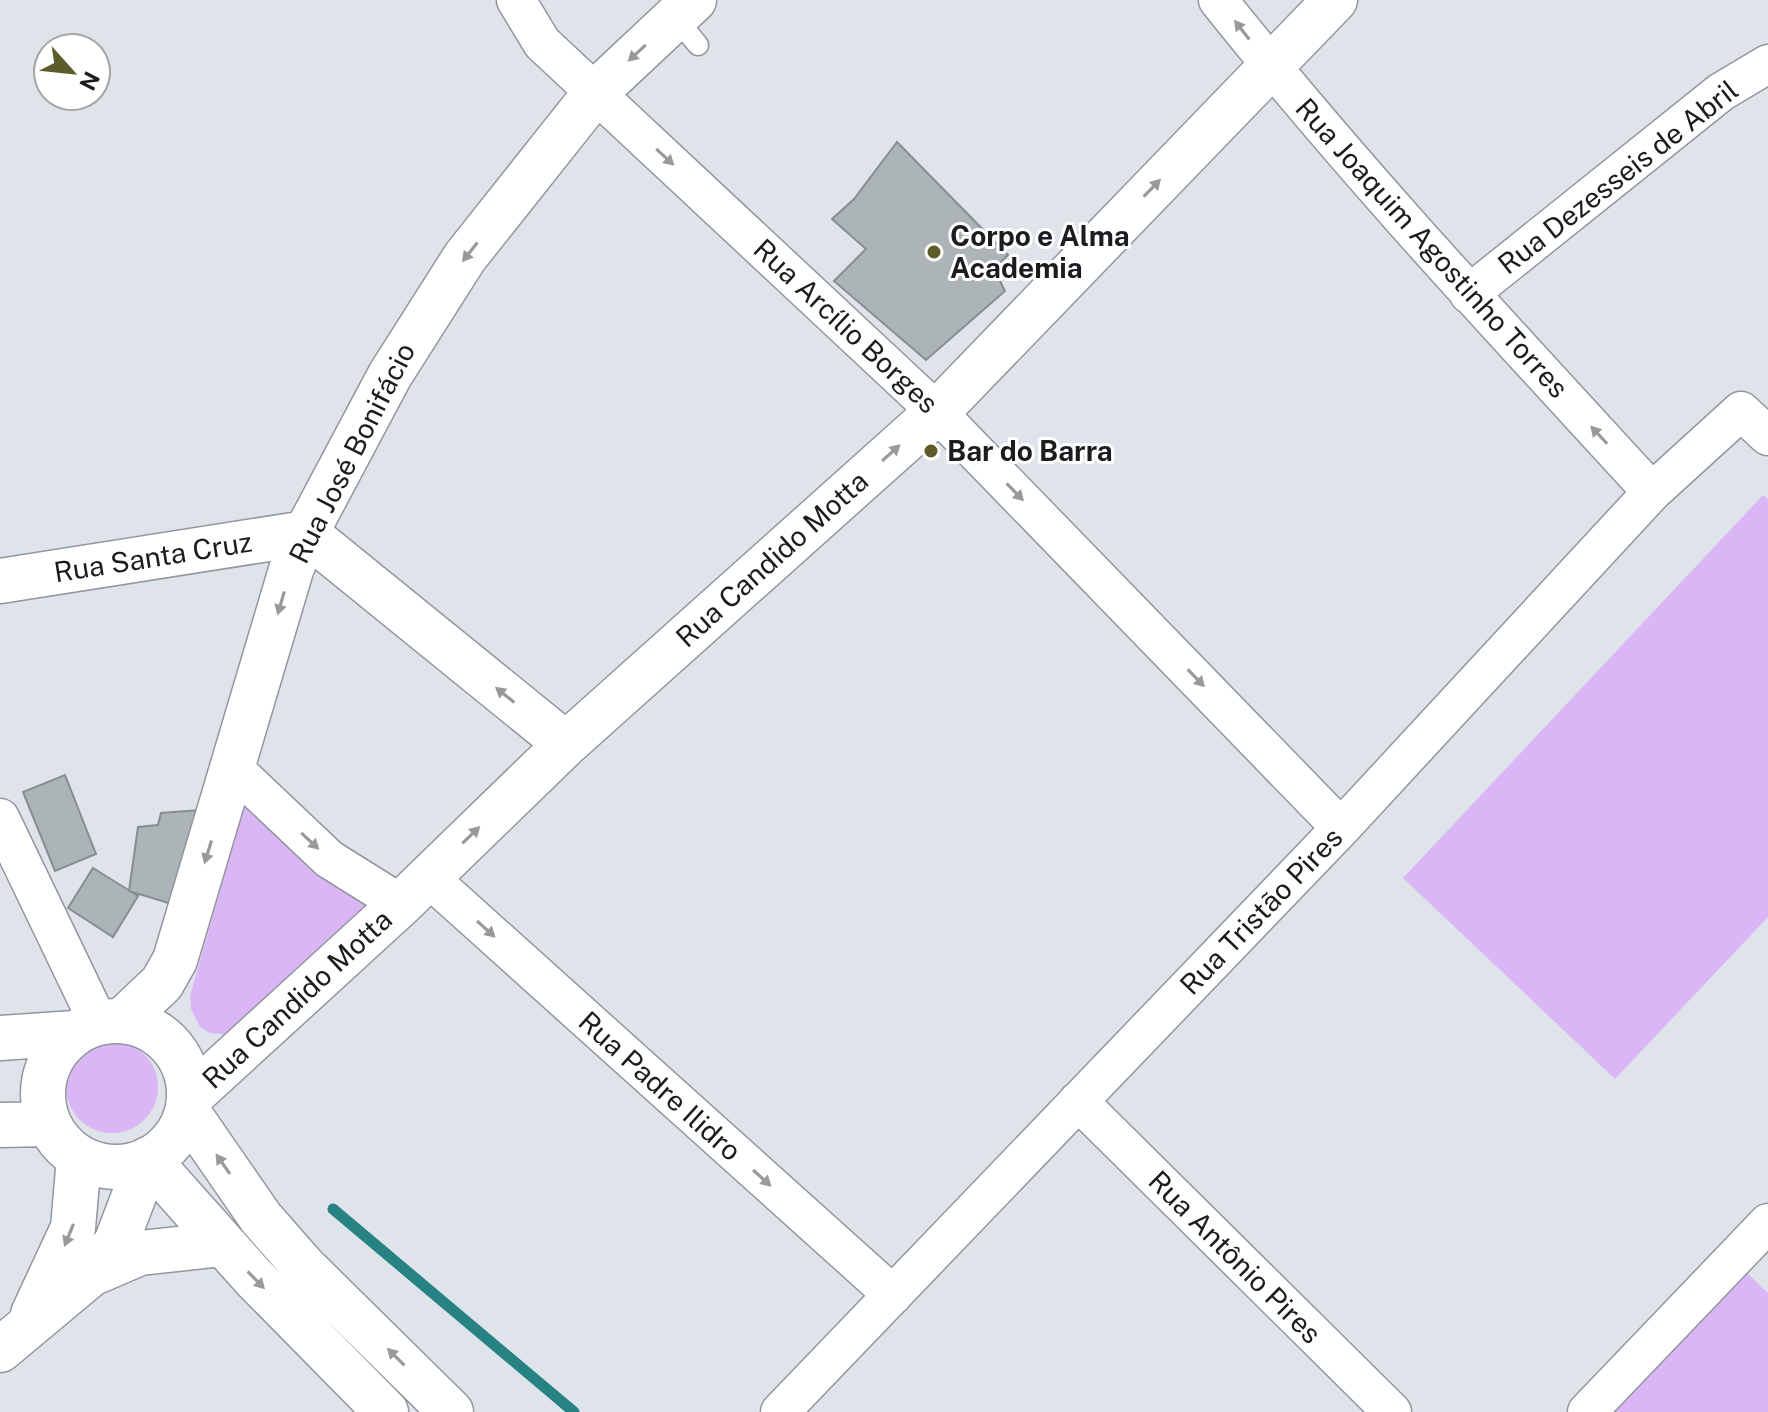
<svg xmlns="http://www.w3.org/2000/svg" width="1768" height="1412" viewBox="0 0 1768 1412" font-family="'Public Sans',sans-serif">
<rect width="100%" height="100%" fill="#dfe4eb"/>
<path fill="#dab6f6" d="M1763 495 1768 499V917L1615 1079 1403 878Z
M245 803 310 869 369 908 231 1035 210 1033 200 1027 191 1009 190 996Z
M66 1087a46 46 0 1 1 92 0a46 46 0 1 1-92 0Z
M1744 1270 1768 1293V1412H1607Z"/>
<g fill="none" stroke-linecap="round" stroke-linejoin="round">
<path stroke="#278283" stroke-width="11" d="M333 1209 574 1412"/>
</g>
<path fill="#acb4b8" stroke="#868e92" stroke-width="2" d="M897 142 1008 255 994 269 1005 291 926 360 834 281 866 249 832 219 854 199Z
M65 775 96 854 55 871 23 792Z
M200 810 172 904 129 891 138 827 158 825 161 813Z
M93 868 138 896 113 937 68 908Z"/>
<g fill="none" stroke-linecap="round" stroke-linejoin="round">
<defs>
<path id="lane" d="M675 17 698 45"/>
<path id="street" d="M516 0 542 43 937 412 1341 828
M1218 0C1354 171 1504 331 1652 492
M1469 294 1721 92 1768 64
M233 768 329 859 401 904
M0 818 98 1022
M428 877 893 1295
M1078 1101 1392 1412
M780 1412 1341 828 1652 492 1741 411 1768 436
M1587 1412 1768 1223"/>
<path id="secondary" d="M0 581 306 533 566 744
M123 1020 162 983 175 960 291 570 306 533 390 375 465 257 596 92 694 0
M43 1094a73 73 0 1 1 146 0a73 73 0 1 1-146 0Z
M0 1038 75 1033
M189 1098 401 904 566 744 937 412 1335 0
M187 1111 261 1218 304 1267 451 1412
M0 1125 48 1124
M91 1274 140 1253 223 1244
M33 1314 73 1228 79 1158
M0 1350 91 1274 116 1243 148 1159 253 1277 386 1412"/>
</defs>
<use href="#lane" stroke="#91979d" stroke-width="23"/>
<use href="#street" stroke="#91979d" stroke-width="41"/>
<use href="#secondary" stroke="#91979d" stroke-width="47"/>
<use href="#lane" stroke="#fff" stroke-width="20"/>
<use href="#street" stroke="#fff" stroke-width="38"/>
<use href="#secondary" stroke="#fff" stroke-width="44"/>
</g>
<defs><path id="oneway-solid" d="M-6-.8H1V-3.2L6.5 0L1 3.2V.8H-6Z" transform="scale(2)"/></defs>
<g fill="#98999a">
<use href="#oneway-solid" transform="translate(1242 30) rotate(-128)"/>
<use href="#oneway-solid" transform="translate(637 53) rotate(137)"/>
<use href="#oneway-solid" transform="translate(665 157) rotate(43)"/>
<use href="#oneway-solid" transform="translate(1152 188) rotate(-46)"/>
<use href="#oneway-solid" transform="translate(470 252) rotate(128)"/>
<use href="#oneway-solid" transform="translate(1599 435) rotate(-133)"/>
<use href="#oneway-solid" transform="translate(891 453) rotate(-42)"/>
<use href="#oneway-solid" transform="translate(1015 492) rotate(46)"/>
<use href="#oneway-solid" transform="translate(281 603) rotate(106)"/>
<use href="#oneway-solid" transform="translate(1196 678) rotate(46)"/>
<use href="#oneway-solid" transform="translate(505 695) rotate(-141)"/>
<use href="#oneway-solid" transform="translate(471 835) rotate(-44)"/>
<use href="#oneway-solid" transform="translate(310 841) rotate(43)"/>
<use href="#oneway-solid" transform="translate(208 852) rotate(107)"/>
<use href="#oneway-solid" transform="translate(486 929) rotate(42)"/>
<use href="#oneway-solid" transform="translate(223 1164) rotate(-125)"/>
<use href="#oneway-solid" transform="translate(762 1178) rotate(42)"/>
<use href="#oneway-solid" transform="translate(69 1235) rotate(112)"/>
<use href="#oneway-solid" transform="translate(256 1280) rotate(46)"/>
<use href="#oneway-solid" transform="translate(396 1357) rotate(-135)"/>
</g>
<g fill="#5b5c29" stroke="#fff" stroke-width="3">
<circle cx="934" cy="252" r="8"/>
<circle cx="931" cy="451" r="8"/>
</g>
<g text-anchor="middle" stroke-width="6" stroke-linejoin="round" paint-order="stroke">
<g font-size="28" fill="#1a1c1f" stroke="#fff">
<text transform="translate(1618 177) rotate(-38)" y="10">Rua Dezesseis de Abril</text>
<text transform="translate(1432 248) rotate(48)" y="10">Rua Joaquim Agostinho Torres</text>
<text transform="translate(846 326) rotate(43)" y="10">Rua Arcílio Borges</text>
<text transform="translate(352 453) rotate(-63)" y="10">Rua José Bonifácio</text>
<text transform="translate(153 557) rotate(-9)" y="10">Rua Santa Cruz</text>
<text transform="translate(772 559) rotate(-42)" y="10">Rua Candido Motta</text>
<text transform="translate(1261 911) rotate(-46)" y="10">Rua Tristão Pires</text>
<text transform="translate(297 999) rotate(-43)" y="10">Rua Candido Motta</text>
<text transform="translate(660 1086) rotate(42)" y="10">Rua Padre Ilidro</text>
<text transform="translate(1235 1257) rotate(45)" y="10">Rua Antônio Pires</text>
</g>
<g font-size="28" font-weight="bold" fill="#1a1c1f" stroke="#fff" text-anchor="start">
<text x="950" y="246">Corpo e Alma<tspan x="950" dy="32">Academia</tspan></text>
<text x="947" y="461">Bar do Barra</text>
</g>
</g>
<g transform="translate(72 72) rotate(117)"><circle r="38" fill="#ffffff" stroke="#a3a4a5" stroke-width="2"/>
<path d="M0-6L14 30L0 20L-14 30Z" fill="#5b5c29"/>
<text y="-12" font-size="22" font-weight="bold" text-anchor="middle" fill="#1a1c1f">N</text>
</g>
</svg>
